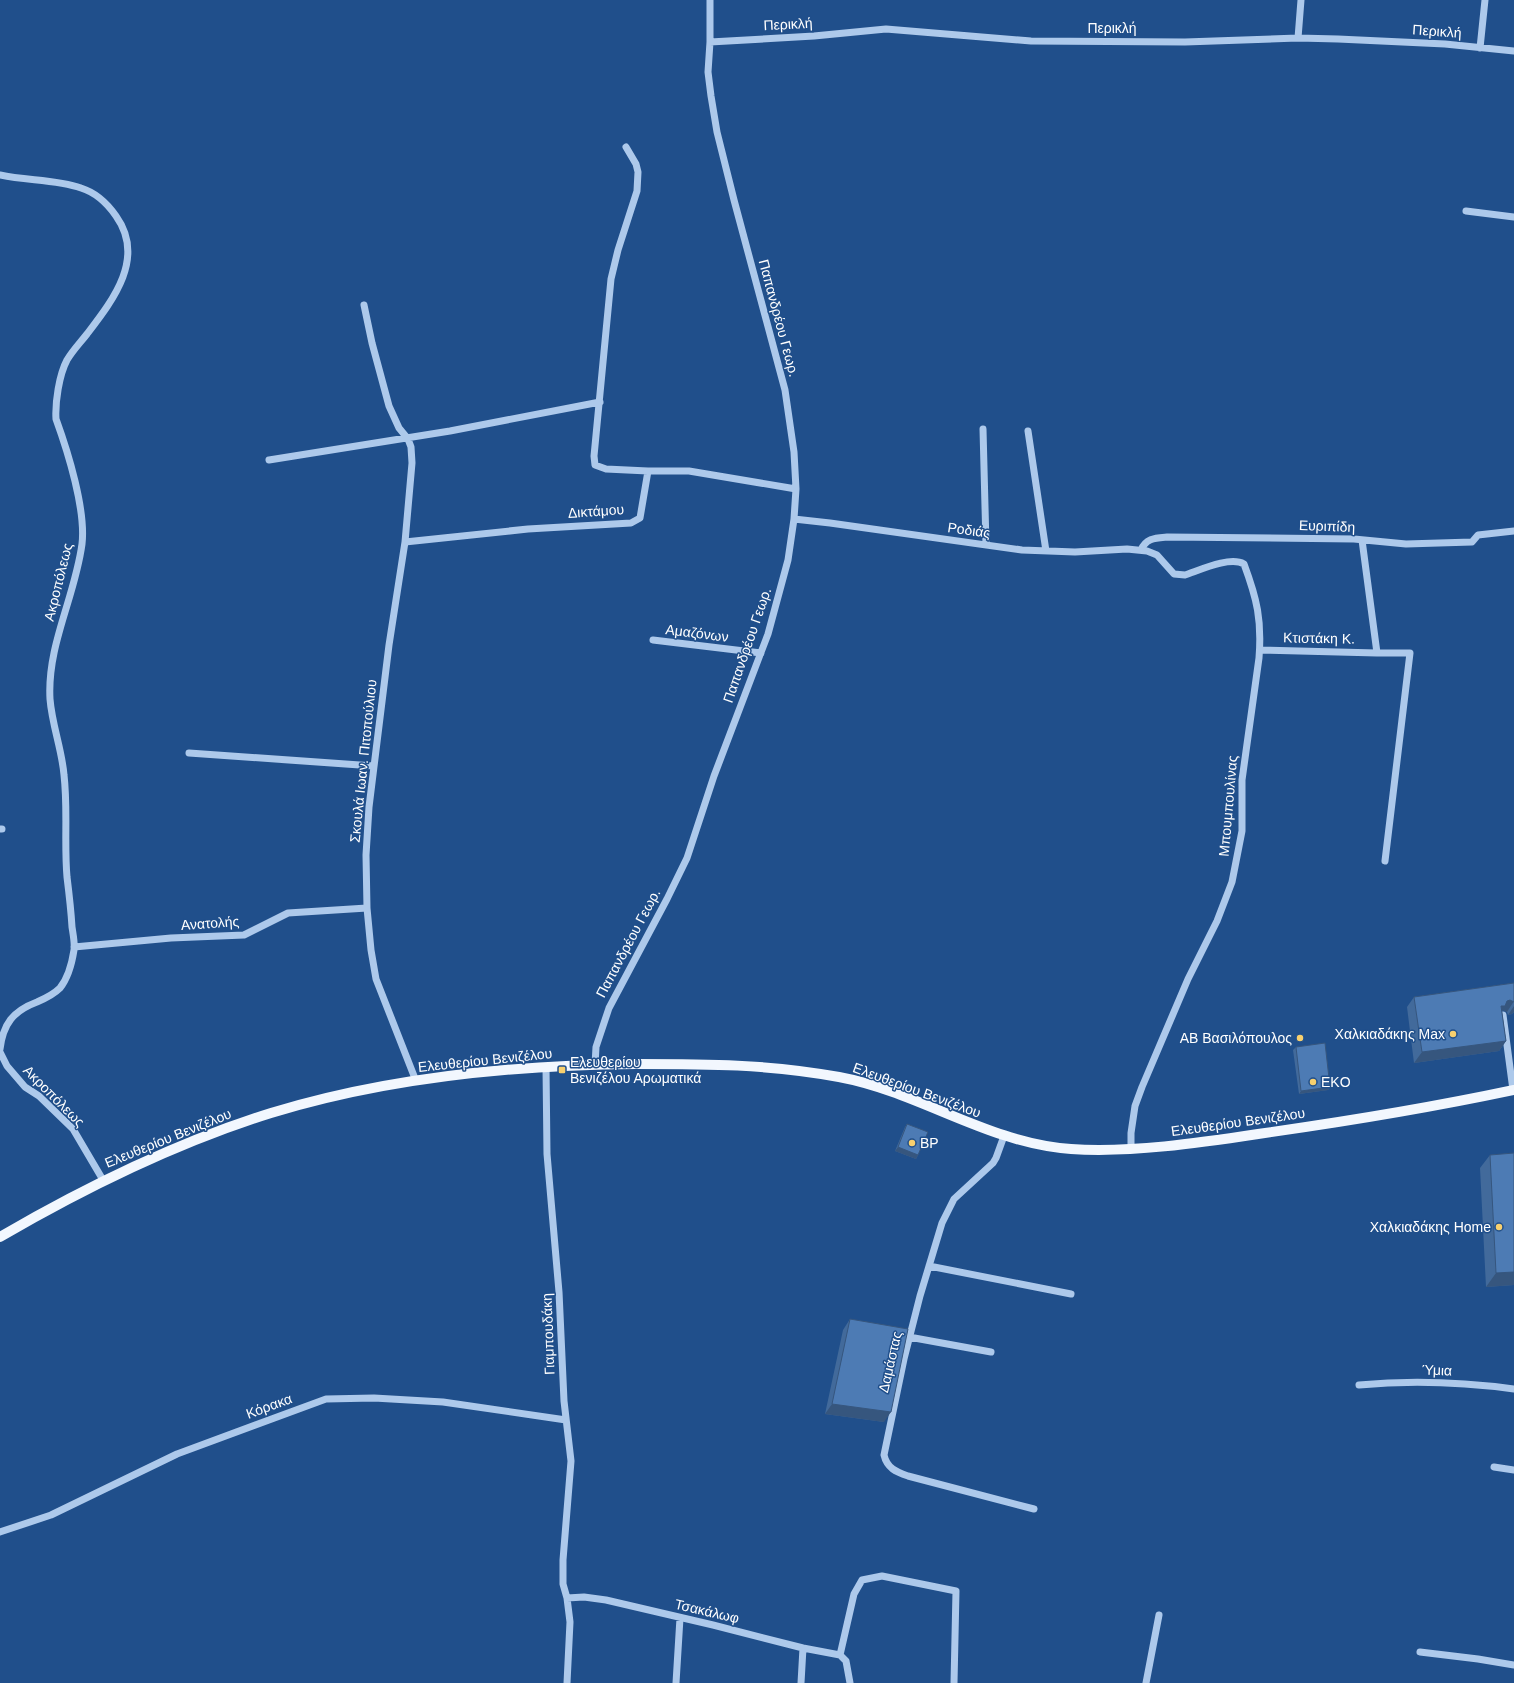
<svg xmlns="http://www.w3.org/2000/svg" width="1514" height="1683" viewBox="0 0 1514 1683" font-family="Helvetica,sans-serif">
<rect width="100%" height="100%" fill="#204f8b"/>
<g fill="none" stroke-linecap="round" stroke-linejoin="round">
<path stroke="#adc9eb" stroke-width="7" d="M1298 38 1301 0
M710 42 814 36 886 29 1031 41 1185 42 1298 38 1338 39 1445 44 1514 51
M1480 48 1485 0
M626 147 636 164 638 172 637 191 618 250 611 279 594 456 595 465 606 469 648 471
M0 175C27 181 56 179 81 188 97 193 107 203 116 216 146 258 113 300 87 334 80 343 73 350 67 360 59 375 55 403 56 419 68 452 86 510 82 544 75 597 47 645 50 699 52 725 62 750 64 775 68 809 64 843 67 877 69 893 71 910 72 927 73 934 75 943 74 950 72 963 68 978 60 988 54 994 44 999 37 1002 13 1011 3 1024 0 1049
M1466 211 1514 217
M364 305 372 343 389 406 399 428 408 439 411 447 412 463 405 542 389 645 369 807 366 855 367 908 371 950 376 979 416 1081
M983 429 986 545
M1028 431 1046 551
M269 460 450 431 600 402
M794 519 830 523 1022 550 1075 552 1127 549 1147 551 1157 555 1174 574 1185 575C1200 570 1230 556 1244 564 1257 599 1262 620 1259 658L1242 780V831L1232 882 1217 921 1188 979 1142 1087 1135 1106 1131 1133V1148
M1362 540 1377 653H1410L1385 861
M405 542 528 529 631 523 640 518 648 471H689L796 489
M1141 550C1146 538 1155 538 1167 537L1354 539 1406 544 1472 542 1478 535 1514 531
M653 640 761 653
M1260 650 1377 653
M189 753 374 766
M0 829H2
M74 947 171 938 244 935 288 913 367 908
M1503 1015 1513 1090
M0 1052 7 1066 25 1087 39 1096 73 1129 103 1180
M595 1065 596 1047 609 1008 667 899 687 858 714 776 768 634 788 560 794 519 796 489 794 452 785 390 734 200 717 132 711 96 708 72 710 42V0
M546 1067 547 1154 559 1292 564 1401 571 1461 563 1560V1584L567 1598 570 1622 567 1683
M1004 1136 996 1158 993 1163 954 1199 942 1223 920 1296 904 1359 884 1455C887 1468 896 1472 908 1476L1034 1509
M929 1266 1071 1294
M909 1337 991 1352
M1359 1385C1411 1380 1462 1382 1514 1389
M1494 1467 1514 1470
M0 1532 51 1515 177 1454 326 1399 374 1398 443 1402 566 1420
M567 1598 584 1597 606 1600 713 1625 803 1648 840 1655
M1420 1652 1478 1659 1514 1665
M840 1655 854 1594 862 1580 882 1576 956 1591 954 1683
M840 1655 846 1661 850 1683
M676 1683 680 1618
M801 1683 803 1648
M1146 1683 1159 1615"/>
<path stroke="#f2f7fe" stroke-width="10" d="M0 1237C86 1187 175 1143 271 1113 389 1077 513 1065 636 1064 706 1064 769 1064 839 1077 920 1092 987 1143 1071 1149 1130 1153 1199 1143 1258 1134 1344 1122 1429 1108 1514 1090"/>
</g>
<path fill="#426a9b" d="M1514 983V1012L1512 1014 1508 1015 1507 1012 1503 1010 1502 1011 1506 1041 1499 1051 1414 1063 1407 1007 1414 997Z
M1296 1047 1330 1087 1328 1090 1299 1094 1293 1050Z
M907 1124 918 1155 916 1159 895 1151 905 1127Z
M1490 1155 1514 1285 1486 1287 1480 1168Z
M850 1319 884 1422 825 1414 843 1330Z"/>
<path fill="#36567e" d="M1510 1000 1514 1001 1507 1012 1502 1010 1498 1016 1501 1006 1507 1001Z
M1514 1006V1012L1512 1014 1508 1015Z
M1506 1041 1499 1051 1414 1063 1422 1052Z
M1330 1087 1328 1090 1299 1094 1301 1091Z
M898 1147 918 1155 916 1159 895 1151Z
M1514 1272V1285L1486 1287 1496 1273Z
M832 1404 891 1412 884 1422 825 1414Z"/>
<path fill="#4d7bb4" stroke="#36567e" d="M1514 983V1002L1510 1000 1507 1001 1505 1006H1501L1506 1041 1422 1052 1414 997Z
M1325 1043 1330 1087 1301 1091 1296 1047Z
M907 1124 928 1132 918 1155 898 1147Z
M1514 1153V1272L1496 1273 1490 1155Z
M850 1319 908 1329 891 1412 832 1404Z"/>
<g fill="#f8d06e" stroke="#204f8b" stroke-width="1.5">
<circle cx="1453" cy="1034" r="4"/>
<circle cx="1300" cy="1038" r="4"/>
<rect x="558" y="1066" width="8" height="8" rx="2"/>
<circle cx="1313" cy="1082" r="4"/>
<circle cx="912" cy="1143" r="4"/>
<circle cx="1499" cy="1227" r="4"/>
</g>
<g text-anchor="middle" stroke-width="3" stroke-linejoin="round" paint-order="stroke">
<g font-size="14" fill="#fff" stroke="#204f8b">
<text transform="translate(788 24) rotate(-3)" y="5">Περικλή</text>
<text x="1112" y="33">Περικλή</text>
<text transform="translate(1437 31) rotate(4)" y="5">Περικλή</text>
<text transform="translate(779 318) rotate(75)" y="5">Παπανδρέου Γεωρ.</text>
<text transform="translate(596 511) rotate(-4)" y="5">Δικτάμου</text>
<text transform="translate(1327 526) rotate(2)" y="5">Ευριπίδη</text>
<text transform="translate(969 530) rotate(8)" y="5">Ροδιάς</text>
<text transform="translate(58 582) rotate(-76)" y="5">Ακροπόλεως</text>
<text transform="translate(697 633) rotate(7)" y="5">Αμαζόνων</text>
<text transform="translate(1319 638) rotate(1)" y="5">Κτιστάκη Κ.</text>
<text transform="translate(747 645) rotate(-71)" y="5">Παπανδρέου Γεωρ.</text>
<text transform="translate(363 761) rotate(-84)" y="5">Σκουλά Ιωαν. Πιτοπούλιου</text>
<text transform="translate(1228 806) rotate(-85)" y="5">Μπουμπουλίνας</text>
<text transform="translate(210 923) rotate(-4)" y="5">Ανατολής</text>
<text transform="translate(628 943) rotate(-62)" y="5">Παπανδρέου Γεωρ.</text>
<text transform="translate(485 1060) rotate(-6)" y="5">Ελευθερίου Βενιζέλου</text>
<text transform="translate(917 1090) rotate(20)" y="5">Ελευθερίου Βενιζέλου</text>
<text transform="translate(54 1096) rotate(45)" y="5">Ακροπόλεως</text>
<text transform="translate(1238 1122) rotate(-8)" y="5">Ελευθερίου Βενιζέλου</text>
<text transform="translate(168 1138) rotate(-22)" y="5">Ελευθερίου Βενιζέλου</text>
<text transform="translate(548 1334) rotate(-92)" y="5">Γιαμπουδάκη</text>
<text transform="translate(890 1362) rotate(-77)" y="5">Δαμάστας</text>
<text transform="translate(1437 1370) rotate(2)" y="5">Ύμια</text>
<text transform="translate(269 1406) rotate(-20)" y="5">Κόρακα</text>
<text transform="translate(707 1611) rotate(13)" y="5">Τσακάλωφ</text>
</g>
<g font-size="14" fill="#fff" stroke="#204f8b" text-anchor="end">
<text x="1445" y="1039">Χαλκιαδάκης Max</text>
<text x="1292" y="1043">ΑΒ Βασιλόπουλος</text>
<text x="570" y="1067" text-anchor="start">Ελευθερίου<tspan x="570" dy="16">Βενιζέλου Αρωματικά</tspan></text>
<text x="1321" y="1087" text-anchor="start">EKO</text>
<text x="920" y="1148" text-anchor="start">BP</text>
<text x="1491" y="1232">Χαλκιαδάκης Home</text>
</g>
</g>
</svg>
